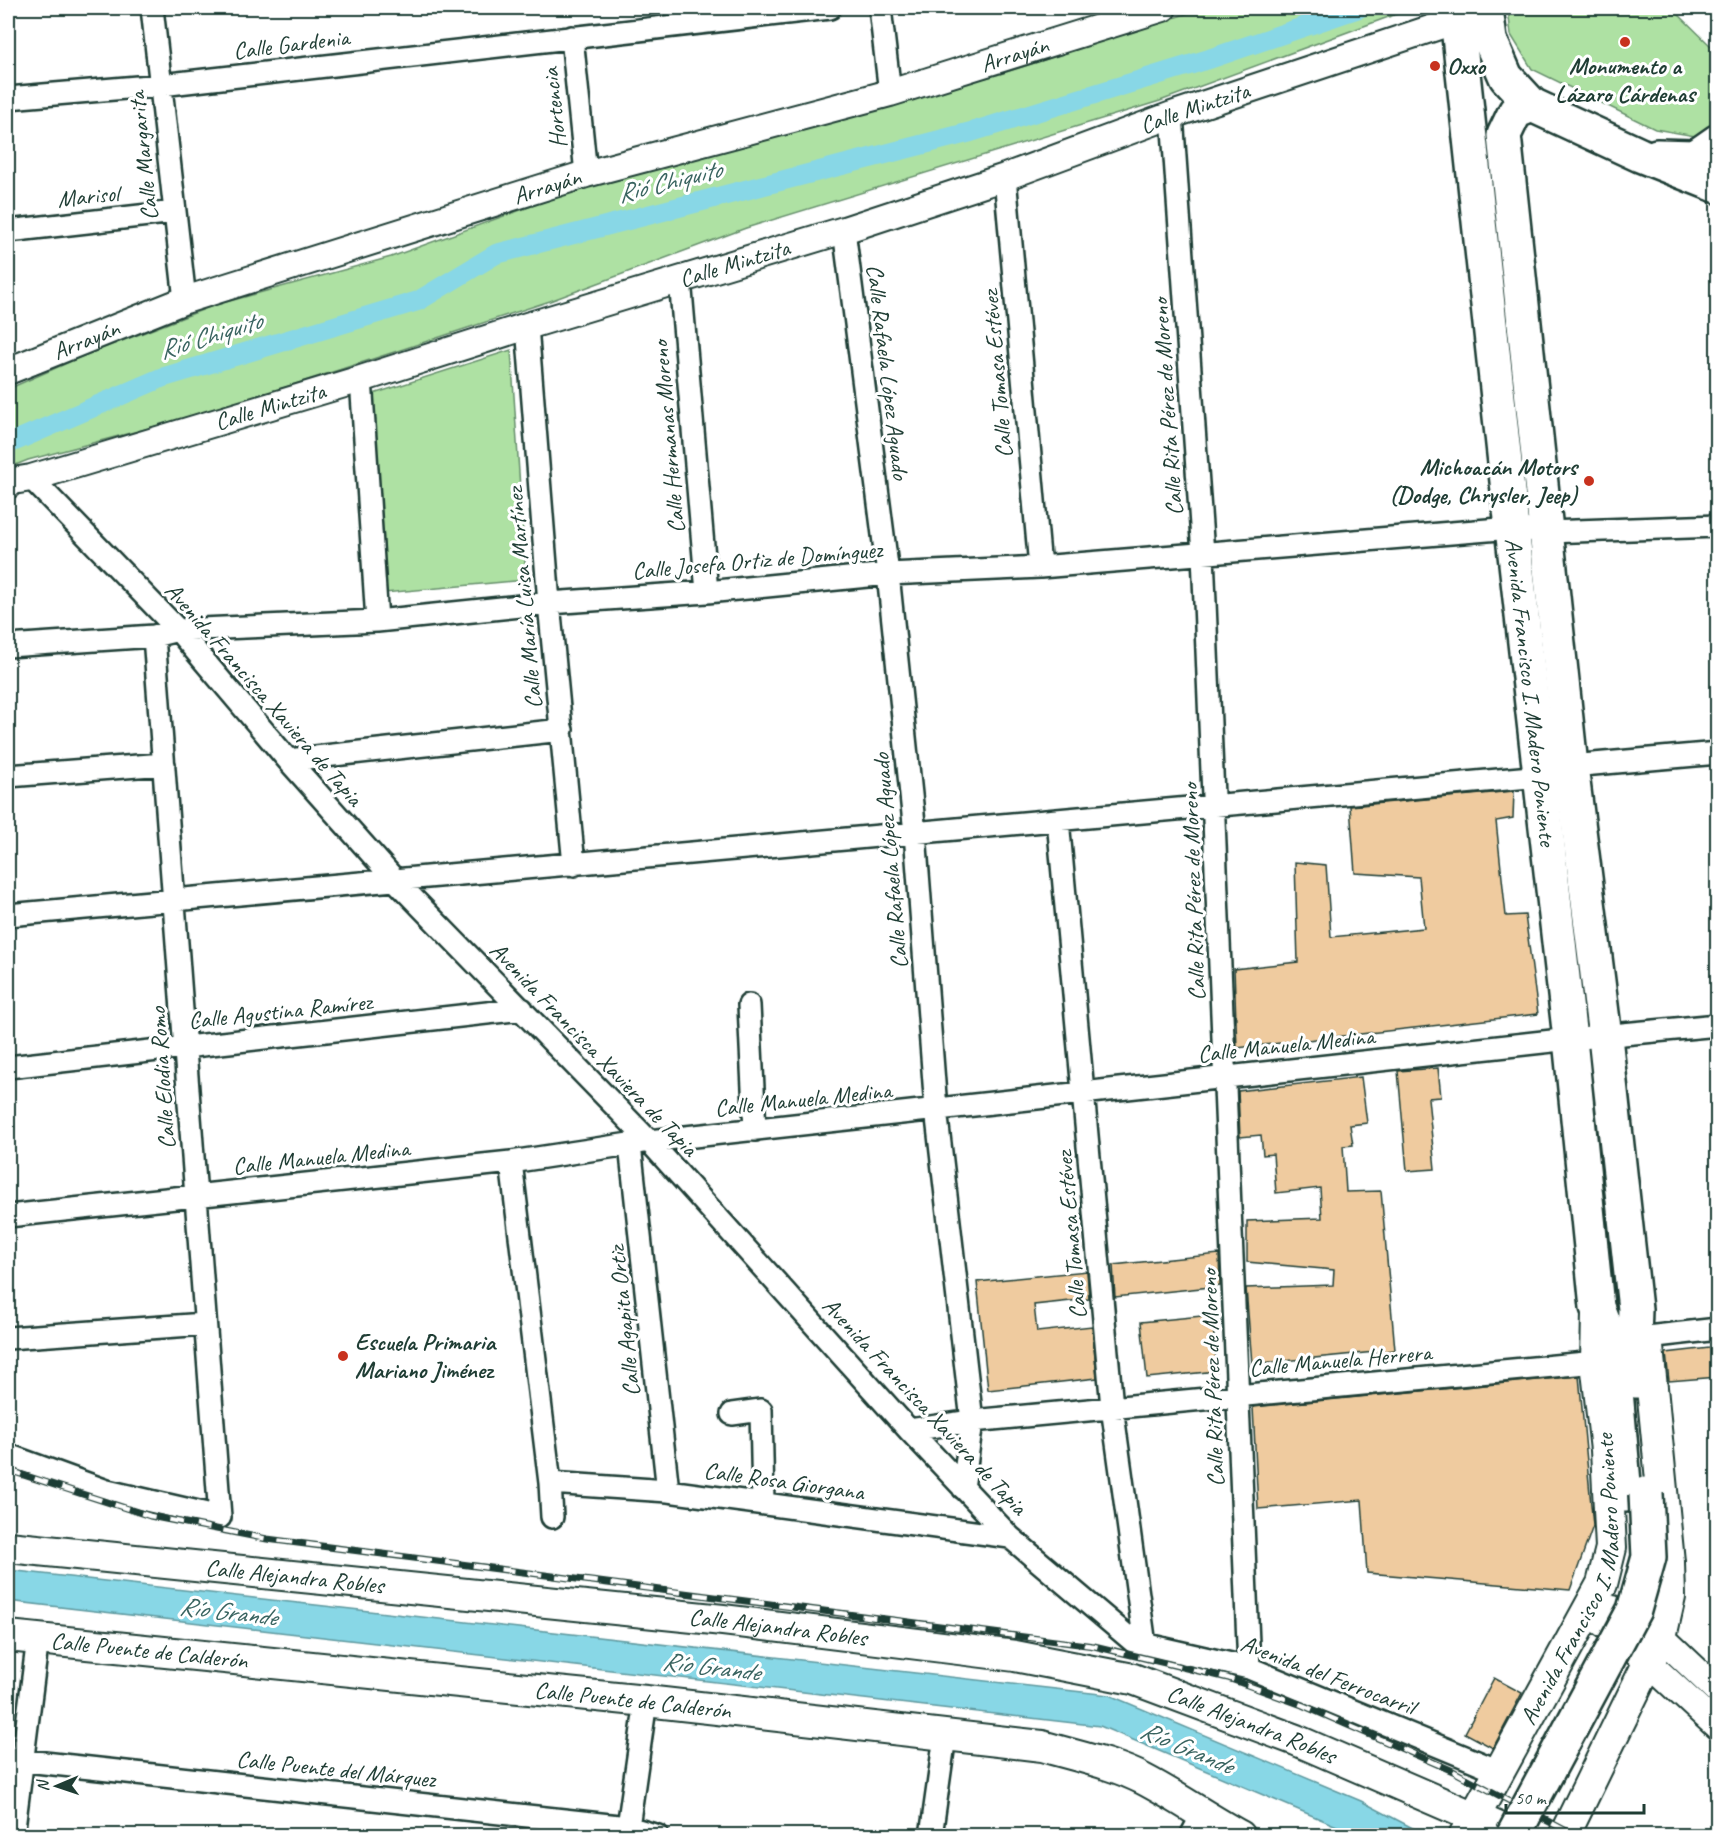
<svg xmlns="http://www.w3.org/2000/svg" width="1725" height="1843" viewBox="0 0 1725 1843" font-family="Caveat,sans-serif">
<rect width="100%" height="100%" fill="#fff"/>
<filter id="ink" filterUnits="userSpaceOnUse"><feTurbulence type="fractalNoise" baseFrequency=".0167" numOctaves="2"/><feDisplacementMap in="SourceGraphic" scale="12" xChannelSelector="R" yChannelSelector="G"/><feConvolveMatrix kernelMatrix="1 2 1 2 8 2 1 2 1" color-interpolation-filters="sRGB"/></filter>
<g filter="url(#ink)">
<path fill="#aee1a3" stroke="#668f6c" stroke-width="1.5" d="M1204 8H1413L1160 101 746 228 550 301 382 356 202 414 28 460 8 468V389L83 356 215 305 391 257 573 191 746 140 1000 74Z
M1508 8H1672L1717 52V123L1695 136 1655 129 1532 69 1511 35Z
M511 350 526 580 384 593 370 395Z"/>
<path fill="#88d7e6" stroke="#5e999f" stroke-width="1.5" d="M8 1570 1109 1695 1361 1801 1426 1835H1358L1100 1726 8 1601Z"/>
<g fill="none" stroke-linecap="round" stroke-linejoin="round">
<path stroke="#88d7e6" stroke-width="20" d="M8 444 161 378 418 301 496 254 971 132 1209 59 1359 8"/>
</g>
<path fill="#efcb9f" stroke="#1f3d34" stroke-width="1.5" d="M1514 791 1513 818 1496 821 1506 916 1525 915 1538 1014 1237 1048 1234 969 1298 962 1295 862 1326 865 1331 937 1424 928 1419 877 1355 873 1350 806Z
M1438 1068 1441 1097 1428 1098 1435 1169 1407 1171 1398 1071Z
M1361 1077 1367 1123 1350 1125 1353 1145 1343 1146 1346 1192 1381 1191 1395 1350 1252 1364 1246 1288 1333 1285 1334 1270 1247 1262V1221L1322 1218 1320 1188 1276 1193 1273 1154 1263 1155 1261 1135 1240 1137 1238 1091Z
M1219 1254 1220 1286 1115 1297 1113 1265Z
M1087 1271 1089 1299 1034 1305 1037 1332 1092 1326 1097 1378 988 1390 977 1282Z
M1212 1315 1217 1371 1147 1378 1141 1322Z
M1718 1347V1377L1669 1381 1666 1353Z
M1579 1376 1593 1526 1570 1590 1367 1573 1362 1500 1258 1509 1253 1407Z
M1494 1678 1522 1693 1493 1748 1465 1733Z"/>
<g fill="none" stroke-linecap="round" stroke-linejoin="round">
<defs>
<path id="minor" d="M152 8 185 300
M880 8 890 93
M572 37 586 174
M8 98 161 85 830 8
M1172 115 1203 554 1249 1668
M1005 177 1040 567
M844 230 888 574 915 833 936 1109 972 1421 963 1488
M8 231 175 212
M680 279 707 592
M527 326 549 603 574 865
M361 379 377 621
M31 478 178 630 288 760 394 879 649 1141 909 1430 1010 1537 1134 1642 1249 1668 1499 1771
M8 646 154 636 178 630 377 621 549 603 707 592 888 574 1040 567 1512 528 1547 532 1718 526
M288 760 562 730
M8 776 164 764
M1058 820 1112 1407 1145 1645
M8 915 1541 776 1571 766 1718 753
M749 1005 755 1130
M8 1067 522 1009
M630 1145 668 1491
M511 1162 550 1483 552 1517
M8 1216 511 1162 649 1141 1570 1039 1718 1025
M1647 1337 1718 1329
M8 1338 205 1324
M732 1414 761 1410 763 1503
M909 1430 972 1421 1596 1362
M8 1455 107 1491 220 1517 154 636
M550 1483 668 1491 1010 1537
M8 1759 628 1827 658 1836
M13 1836 38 1638
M623 1836 628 1827 646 1701
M931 1836 945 1736
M1191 1836 1202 1815"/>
<g id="tertiary">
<path id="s1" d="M8 371 185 300 586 174 890 93 1163 8"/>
<path id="s2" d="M8 485 13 481 31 478 361 379 527 326 844 230 1005 177 1172 115 1457 20"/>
<path d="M1613 1609 1661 1637 1718 1691"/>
<path d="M1587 1612 1615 1632 1718 1727"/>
</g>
<g id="secondary">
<path id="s3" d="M8 1547 723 1620 1015 1656 1133 1679 1296 1740 1518 1836"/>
<path id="s4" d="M8 1636 646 1701 1042 1746C1075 1756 1112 1763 1143 1779 1176 1796 1207 1818 1240 1836"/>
<path id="s5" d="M1464 1836 1602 1584 1611 1548 1606 1450 1596 1362 1597 1313"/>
<path d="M1564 1836 1661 1637 1670 1597 1669 1562 1648 1347"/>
</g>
<g id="primary">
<path id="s6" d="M1456 8 1512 528 1570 1039 1597 1307 1612 1345 1625 1495"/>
<path d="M1486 8 1490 40 1506 77 1532 105 1640 155 1718 186"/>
<path d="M1532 105 1515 112 1504 135 1571 766 1605 1037 1635 1309 1634 1339 1637 1381"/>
<path d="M1657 156 1695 157 1718 141"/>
</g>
</defs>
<use href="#minor" stroke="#1f3d34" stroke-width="26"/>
<use href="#tertiary" stroke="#1f3d34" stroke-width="30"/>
<use href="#secondary" stroke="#1f3d34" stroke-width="34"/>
<use href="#primary" stroke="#1f3d34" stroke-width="38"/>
<use href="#minor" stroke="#fff" stroke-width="21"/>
<use href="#tertiary" stroke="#fff" stroke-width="26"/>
<use href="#secondary" stroke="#fff" stroke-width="30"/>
<use href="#primary" stroke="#fff" stroke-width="33"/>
<defs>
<path id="rail" d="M8 1470 150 1516 267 1539 1094 1646 1228 1678 1302 1705 1453 1771 1576 1836"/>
</defs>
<use href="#rail" stroke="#1f3d34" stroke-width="7"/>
<use href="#rail" stroke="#fff" stroke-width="4.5" stroke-dasharray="14" stroke-linecap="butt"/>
<defs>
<path id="primary-bridge" d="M1513 1836 1634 1610 1649 1557 1646 1494"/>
</defs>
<use href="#primary-bridge" stroke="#1f3d34" stroke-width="38" stroke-linecap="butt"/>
<use href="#primary-bridge" stroke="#fff" stroke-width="33"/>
</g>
</g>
<g fill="#c8321e" stroke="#fff" stroke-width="2">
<circle cx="1625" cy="42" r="6"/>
<circle cx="1435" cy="66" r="6"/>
<circle cx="1589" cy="481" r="6"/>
<circle cx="343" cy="1356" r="6"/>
</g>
<g text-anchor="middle" stroke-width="6" stroke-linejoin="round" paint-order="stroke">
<g font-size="24" fill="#1f3d34" stroke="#fff">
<text transform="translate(291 44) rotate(-7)" y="8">Calle Gardenia</text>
<text dy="8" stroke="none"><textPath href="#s1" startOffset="1056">Arrayán</textPath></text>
<text transform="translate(554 108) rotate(-96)" y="8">Hortencia</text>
<text dy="8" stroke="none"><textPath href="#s2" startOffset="1246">Calle Mintzita</textPath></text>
<text transform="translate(143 156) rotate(-96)" y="8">Calle Margarita</text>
<text dy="8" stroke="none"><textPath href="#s1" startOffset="570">Arrayán</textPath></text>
<text transform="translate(88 196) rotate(-6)" y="8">Marisol</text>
<text dy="8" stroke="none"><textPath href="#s2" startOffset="760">Calle Mintzita</textPath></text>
<text dy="8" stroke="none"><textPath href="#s1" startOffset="84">Arrayán</textPath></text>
<text transform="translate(888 372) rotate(83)" y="8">Calle Rafaela López Aguado</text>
<text transform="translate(997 374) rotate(-95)" y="8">Calle Tomasa Estévez</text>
<text dy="8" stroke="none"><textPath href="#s2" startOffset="274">Calle Mintzita</textPath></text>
<text transform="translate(1167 407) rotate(-94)" y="8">Calle Rita Pérez de Moreno</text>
<text transform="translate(668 437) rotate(-95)" y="8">Calle Hermanas Moreno</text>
<text transform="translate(757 560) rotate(-5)" y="8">Calle Josefa Ortiz de Domínguez</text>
<text transform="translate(524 598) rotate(-95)" y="8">Calle María Luisa Martínez</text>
<text dy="8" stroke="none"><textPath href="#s6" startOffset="688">Avenida Francisco I. Madero Poniente</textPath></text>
<text transform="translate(264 694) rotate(49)" y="8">Avenida Francisca Xaviera de Tapia</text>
<text transform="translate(890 861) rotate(-95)" y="8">Calle Rafaela López Aguado</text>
<text transform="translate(1193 892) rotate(-92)" y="8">Calle Rita Pérez de Moreno</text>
<text transform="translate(280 1011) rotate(-6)" y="8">Calle Agustina Ramírez</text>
<text transform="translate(1286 1045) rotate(-6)" y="8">Calle Manuela Medina</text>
<text transform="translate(594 1049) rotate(46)" y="8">Avenida Francisca Xaviera de Tapia</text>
<text transform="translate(162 1078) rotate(-94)" y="8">Calle Elodia Romo</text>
<text transform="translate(803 1099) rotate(-6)" y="8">Calle Manuela Medina</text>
<text transform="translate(321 1157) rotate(-6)" y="8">Calle Manuela Medina</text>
<text transform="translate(1071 1235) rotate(-95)" y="8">Calle Tomasa Estévez</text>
<text transform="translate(624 1321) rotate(-96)" y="8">Calle Agapita Ortiz</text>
<text transform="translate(1340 1360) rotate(-5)" y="8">Calle Manuela Herrera</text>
<text transform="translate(1212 1378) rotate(-92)" y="8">Calle Rita Pérez de Moreno</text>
<text transform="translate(925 1406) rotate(47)" y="8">Avenida Francisca Xaviera de Tapia</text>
<text transform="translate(784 1481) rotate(8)" y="8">Calle Rosa Giorgana</text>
<text dy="8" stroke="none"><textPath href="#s3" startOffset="288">Calle Alejandra Robles</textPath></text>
<text dy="8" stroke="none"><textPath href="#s5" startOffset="284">Avenida Francisco I. Madero Poniente</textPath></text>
<text dy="8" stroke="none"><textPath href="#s3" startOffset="774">Calle Alejandra Robles</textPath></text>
<text dy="8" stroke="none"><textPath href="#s4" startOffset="142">Calle Puente de Calderón</textPath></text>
<text transform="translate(1328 1675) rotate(21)" y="8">Avenida del Ferrocarril</text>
<text dy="8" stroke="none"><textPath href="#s4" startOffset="628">Calle Puente de Calderón</textPath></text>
<text dy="8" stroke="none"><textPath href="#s3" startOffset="1260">Calle Alejandra Robles</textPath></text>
<text transform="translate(336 1769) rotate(6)" y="8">Calle Puente del Márquez</text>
</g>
<g font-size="24" font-weight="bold" fill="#1f3d34" stroke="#fff" text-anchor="start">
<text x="1447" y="74">Oxxo</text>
<text x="1625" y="74" text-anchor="middle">Monumento a<tspan x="1625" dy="28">Lázaro Cárdenas</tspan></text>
<text x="1577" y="475" text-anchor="end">Michoacán Motors<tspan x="1577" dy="28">(Dodge, Chrysler, Jeep)</tspan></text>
<text x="355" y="1350">Escuela Primaria<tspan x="355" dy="28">Mariano Jiménez</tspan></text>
</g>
<g font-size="26" font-style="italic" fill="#396460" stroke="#fff">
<text transform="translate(669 181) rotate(-14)" y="9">Rió Chiquito</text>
<text transform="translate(210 335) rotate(-17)" y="9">Rió Chiquito</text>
<text transform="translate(228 1611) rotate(7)" y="9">Río Grande</text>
<text transform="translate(711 1666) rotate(7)" y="9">Río Grande</text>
<text transform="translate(1187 1747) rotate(23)" y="9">Río Grande</text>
</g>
</g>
<rect width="1725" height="1843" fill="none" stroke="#fff" stroke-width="30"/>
<rect x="15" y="15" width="1695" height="1813" fill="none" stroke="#1f3d34" stroke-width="2" filter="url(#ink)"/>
<g transform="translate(57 1786) rotate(268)" stroke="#ffffff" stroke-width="4.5" paint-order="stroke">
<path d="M0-4.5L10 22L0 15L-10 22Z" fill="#1f3d34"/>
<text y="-9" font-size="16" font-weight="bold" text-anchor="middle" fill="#1f3d34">N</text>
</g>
<path d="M1506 1804v9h138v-9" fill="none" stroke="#1f3d34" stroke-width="3"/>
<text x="1515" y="1804" font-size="18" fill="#1f3d34" stroke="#ffffff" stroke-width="4.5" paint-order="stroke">50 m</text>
</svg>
